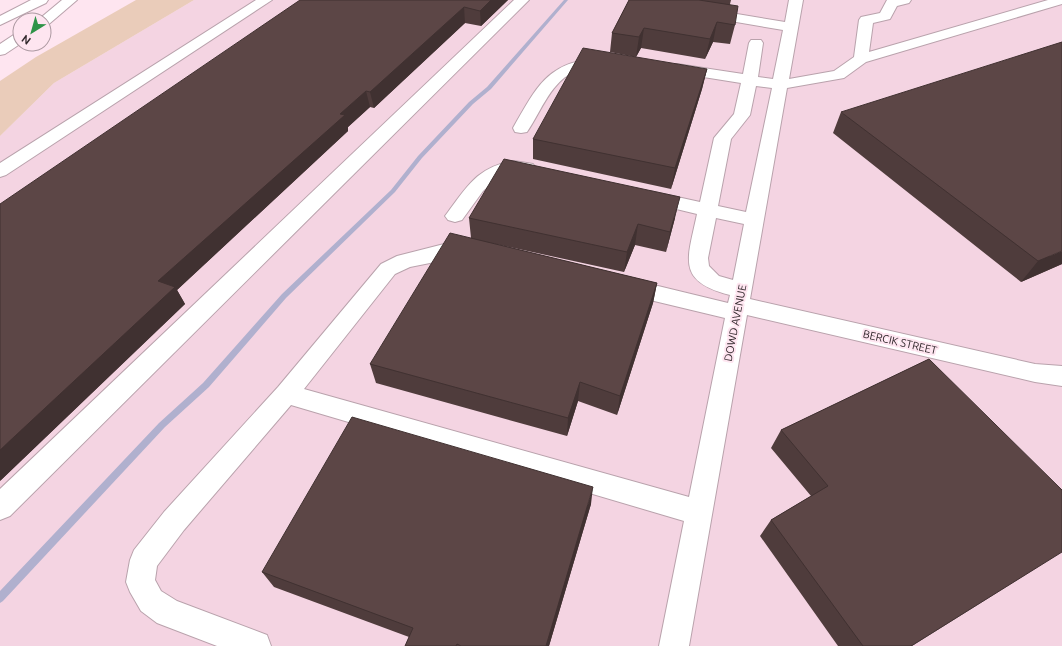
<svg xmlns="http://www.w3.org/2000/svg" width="1062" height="646" viewBox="0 0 1062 646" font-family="Ubuntu,sans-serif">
<rect width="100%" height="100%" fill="#fee5f0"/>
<path fill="#f4d4e2" d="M194 0H1062V646H0V136L54 83Z"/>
<path fill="#eaccba" d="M136 0H194L54 83 0 136V81L36 57Z"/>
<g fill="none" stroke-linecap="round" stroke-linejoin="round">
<path fill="#b0b0ce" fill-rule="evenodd" d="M564 0H568L491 89 473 104 422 158 395 192 286 298 209 387 165 427 3 601 0 603V591L159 423 203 383 282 294 391 190 418 156 469 102 487 87Z"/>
<defs>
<path id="minor" d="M256 0H272L6 175 0 177V163Z
M514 0H529L10 516 0 520V489Z
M789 0H803L789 79 834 71 854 57 859 20 861 17 880 13 887 0H911L909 3 897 6 890 19 873 23 869 52 1048 0H1062V4L866 62 844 78 787 88 750 299 1035 364 1062 366V386L1035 382 747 315 689 646H659L684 521 291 405 184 530 157 566 155 580 161 591 177 601 267 635 271 646H217L157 623 141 611 130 592 126 582 130 560 134 550 164 512 278 387 381 264 397 256 452 242 461 240 473 243 476 248 473 253 456 255 435 262 410 267 395 274 304 389 689 497 725 318 625 294 618 291 614 286 618 281 625 278 728 303 730 295C675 281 688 258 697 214L643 201 641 197 643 193 650 191 700 202 714 138 734 114 741 83 672 72 669 69 672 66 677 64 743 74 749 43 751 40H761L763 43 758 77 773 79 783 30 707 17 702 16 700 13 702 10 707 9 785 22ZM756 86 772 88 746 212 718 206 731 139 750 115ZM716 218 744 224 733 280 719 276 709 266 708 258Z
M601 58 606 59 608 62 606 65C597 67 587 67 578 70 551 80 542 110 527 132L521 133 515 132 513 128C537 86 548 61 601 58Z
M514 161 533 164 536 168 533 172 527 174 514 172 499 176 483 191 462 220 455 222 448 220 445 216 448 212C468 185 479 166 514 161Z"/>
<path id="highway" d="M31 0H48L46 3 0 25V16Z
M62 0H77L49 24 44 25V20H38Z
M20 33V44L5 54 0 55V44L15 34Z"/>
</defs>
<use href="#minor" stroke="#b9a2ac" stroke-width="2"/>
<use href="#highway" stroke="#b9a2ac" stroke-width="2"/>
<use href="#minor" fill="#fff" fill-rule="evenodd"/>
<use href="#highway" fill="#fff" fill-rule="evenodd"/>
</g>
<path fill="#4f3c3c" d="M300 0H508L481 26 465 23 374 108 370 107 348 127V131L177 290 185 304 0 481Z
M629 0H731L730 4 735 25 730 44 713 42 705 59 641 48 636 57 610 52 612 33Z
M707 69 702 89 671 189 533 159V139Z
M841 112 1062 264 1021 282 833 133Z
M469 218H675L666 252 635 245 624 272 491 243 657 283 653 303 617 415 578 401 567 436 376 383 370 364 471 238Z
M929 359 912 646H838L760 536 771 520 811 496 771 448 781 430Z
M591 504 549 646H405L409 637 274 587 262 572Z"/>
<path fill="#403131" d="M491 0H508L481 26 480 11Z
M464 7 465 23 374 108 370 92Z
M717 22 713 42 705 59 710 39Z
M644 28 641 48 636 57 639 37Z
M707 69 702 89 671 189 675 168Z
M366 91 370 107 348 127V131L177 290 185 304 0 481V450L158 281 340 114Z
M680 197 675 218 666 252 670 232Z
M638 224 635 245 624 272 627 252Z
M1062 251V264L1021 282 1038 261Z
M657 283 653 303 617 415 620 396Z
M580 382 578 401 567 436 568 418Z
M593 487 591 504 549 646H546Z
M1062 552 912 646H911Z"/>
<path fill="#5c4646" stroke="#403131" d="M300 0H491L480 11 464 7 370 92 366 91 340 114 345 115 158 281 175 287 0 450V204Z
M629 0H699L738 6 735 25 717 22 710 39 644 28 639 37 612 33Z
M1062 42V251L1038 261 841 112Z
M583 48 707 69 675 168 533 139Z
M504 159 680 197 670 232 638 224 627 252 469 218Z
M450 233 657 283 620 396 580 382 568 418 370 364Z
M929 359 1062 490V552L911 646H863L771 520 828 486 781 430Z
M352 417 593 487 546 646H461L457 644 456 646H405L413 628 262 572Z"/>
<g text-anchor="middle" stroke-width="4" stroke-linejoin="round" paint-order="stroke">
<g font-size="11" fill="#30272b" stroke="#fee5f0">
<text transform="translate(735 323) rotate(-79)" y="4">DOWD AVENUE</text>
<text transform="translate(900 342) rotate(13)" y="4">BERCIK STREET</text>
</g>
</g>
<g transform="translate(32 32) rotate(217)"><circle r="19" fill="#fee5f0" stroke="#ac99a1"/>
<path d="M0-3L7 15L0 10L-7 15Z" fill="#2f9348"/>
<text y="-6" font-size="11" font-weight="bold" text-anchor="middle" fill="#30272b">N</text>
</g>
</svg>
